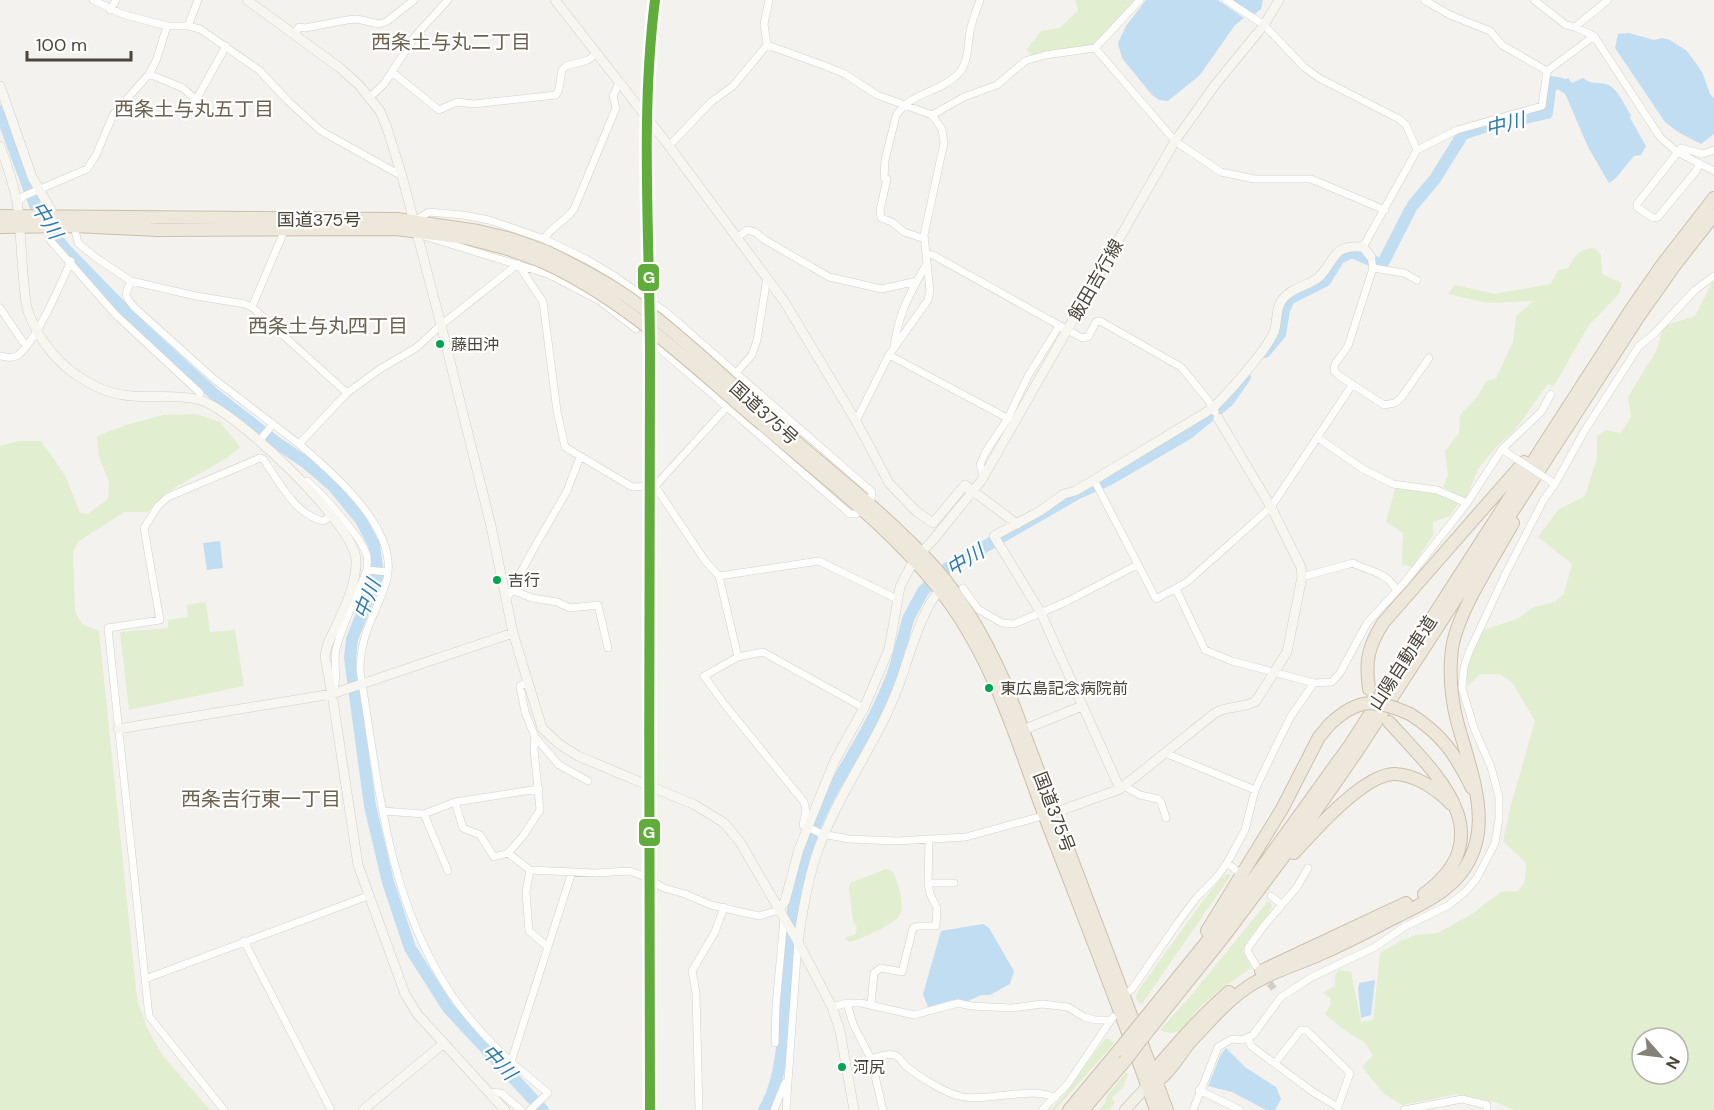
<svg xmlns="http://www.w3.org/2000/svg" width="1714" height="1110" viewBox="0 0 1714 1110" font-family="'DM Sans','Noto Sans JP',sans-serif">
<rect width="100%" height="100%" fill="#f4f2ee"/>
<path fill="#e1eecf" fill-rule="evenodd" d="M1075 0H1145L1095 48 1034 58 1026 50 1041 31 1060 28 1078 10Z
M1594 248 1601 255 1602 274 1622 283 1619 294 1589 325 1554 386 1548 384 1514 431 1498 445 1478 469 1466 499 1443 487 1448 475 1445 451 1459 433 1460 415 1477 397 1486 382 1496 378 1513 342 1516 316 1533 301 1488 303 1448 294 1455 285 1495 294 1550 284 1559 270 1568 268C1575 255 1579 249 1594 248Z
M1714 279V1110H1514L1495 1102 1456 1094 1403 1105 1384 1094 1362 1067 1373 1055 1364 1042 1343 1029 1325 1014 1331 1004 1330 998 1323 993 1335 986V976L1339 970 1351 972 1361 1022 1373 1020 1380 953 1398 942 1416 935 1438 933 1472 914 1501 892 1518 891 1525 882 1526 863 1503 841 1511 805 1535 721 1512 682 1499 674H1480L1468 686C1463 666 1475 649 1483 630L1517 619 1534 607 1555 602 1564 594 1572 564 1538 537 1559 509 1585 496 1597 458V436L1606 430 1621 433 1631 416 1628 397 1656 351 1664 326 1695 316ZM1642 1038H1678V1074H1642Z
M196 414 220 422 240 447 227 458 174 488 147 512H124L79 541 73 552 75 611 82 624 99 631 137 998 147 1028 163 1056 210 1110H0V446L18 441H41L65 475 80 513 88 514 108 499 109 482 99 457 97 436 123 426 163 415Z
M1395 489 1433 492 1459 503 1450 516 1433 522V535L1412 567 1402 564 1403 533 1386 522Z
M206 602 210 632 235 630 244 686 129 710 120 632 168 628V620L188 617 187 605Z
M886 869 892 871C898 881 906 906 899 916 894 924 860 940 849 942L845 938 855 934 857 928 853 921 849 888 850 883Z
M1227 874 1231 875 1142 1004 1138 1003 1136 997 1140 988 1202 902 1221 878Z
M1268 901 1272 905C1270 919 1248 934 1243 951L1251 968C1232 981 1214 993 1198 1010 1192 1015 1189 1024 1183 1028 1176 1034 1167 1034 1160 1030L1193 993Z
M1105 1039H1109L1114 1043 1110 1048 1055 1110H1050L1060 1100Z
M1126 1072 1128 1075 1123 1087 1112 1098 1115 1103 1109 1110H1099L1106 1102V1097Z"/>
<path fill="#c0ddf1" d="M1146 0H1218L1244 18 1235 25 1200 75 1168 101 1159 100 1152 95 1122 58 1118 43 1126 26Z
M1233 0H1263L1261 9 1254 15Z
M1629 33 1654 40 1662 38 1670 40 1687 51 1702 72 1710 94 1714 98V134L1701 144 1678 132 1665 122 1615 48 1618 34Z
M1568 78 1572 83 1583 78C1594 86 1595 81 1606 84 1618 88 1624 105 1631 115L1630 118 1646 146 1641 155 1634 156 1615 179 1609 183 1588 147 1561 84 1562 80Z
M220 541 223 568 207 570 203 543Z
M983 924 989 928 1014 971 1010 984 990 995H981L968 1001 953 1000 928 1007 923 994 941 931Z
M1375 980 1371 1015 1361 1018 1358 987 1359 986V983Z
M1226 1048 1245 1067 1276 1087 1281 1099 1275 1110H1266L1232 1092 1208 1086 1221 1054Z"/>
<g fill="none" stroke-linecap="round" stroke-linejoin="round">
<path stroke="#c0ddf1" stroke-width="12" d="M0 111 35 205 48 228 67 251 143 329 214 394 277 443 305 462 333 486 361 520 374 545 378 574 352 639 350 658 370 806 388 882 410 948 448 1008 543 1110
M1413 205 1435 179 1463 134 1484 127 1547 113 1551 82 1561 84 1573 92
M1265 352 1280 334 1284 310 1289 299 1325 281 1339 258 1352 252 1380 264 1384 261 1410 210
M764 1110C789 1070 783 996 788 949 791 914 798 879 808 846 825 792 862 747 884 695 891 680 898 664 899 648L901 646 908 619 923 591 946 569 1078 493 1108 480 1187 434 1228 401 1245 377"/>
<path stroke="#d2cfca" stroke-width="7" stroke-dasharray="7 3.5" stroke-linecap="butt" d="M1263 975 1275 990"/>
<defs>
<path id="street" d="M93 0 122 14 167 26
M1226 0 1264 25 1304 67 1319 78 1399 119 1406 125 1417 150
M1424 0 1450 15 1490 31 1502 45 1547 71
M1534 0 1566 25 1575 27 1594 36 1660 137 1677 152 1714 171
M110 10 116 0
M188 26 198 0
M1575 27 1608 0
M295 34 299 27 305 28 347 20 357 19 379 24 386 22 414 0
M767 45 823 65 845 74 877 95 932 115 942 129 944 143 924 235 930 291 928 300 889 355 856 421
M1095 48 1175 141 1221 172 1254 179H1311L1385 210
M392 72 439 110 457 102 473 104 556 95 559 89 562 70 566 66 588 60 596 54
M149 74 183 88 196 100 226 46
M370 97 384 84 415 36 448 0
M932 115 964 97 997 85 1025 61 1045 55 1095 48 1140 0
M669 146 711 102 733 86 767 45 764 24 769 0
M1699 164 1696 171 1658 217 1653 218 1637 207V204L1681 148 1703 154 1714 150
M17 202 24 196 87 169 96 155 113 115 149 74 156 61 167 26H188L200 29 259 70 288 101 321 131 402 176
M414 221 429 212 463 215 489 220 544 239 586 259 613 275 666 312 872 492 871 499 868 504
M74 226 78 243 95 257 131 281 196 296 245 304 252 307
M285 229 252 307 347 393 380 369 416 348 441 325 518 264
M424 236 548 274 600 301 636 329
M737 238 747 230 755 232 765 240 829 277 882 289 917 281 926 265
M544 239C552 226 565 222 574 209L616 108 613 96 619 83
M925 239 904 232 892 222 881 218 880 210 887 179 884 178 885 160 896 116C910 92 939 93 957 75 970 63 967 42 971 27 973 18 977 9 980 0
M50 240 115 314 200 393 198 400
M1363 247 1417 150 1457 130 1542 106 1547 71 1594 36
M926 253 933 255 1082 338 1088 337 1096 322 1100 321 1181 367 1208 400 1215 412
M1371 257 1373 268 1348 346 1335 364 1334 370 1338 375 1384 405 1395 403 1401 398 1429 358
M518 264 543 302 557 411 565 447 632 487 655 486 727 407 730 397
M1373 268 1404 273 1417 280
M131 281C124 296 124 295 135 308L214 379 299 444 347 393
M0 308 23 342 27 345
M665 340 658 347 850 514H856L861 510
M894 346C898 320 904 305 917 281
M889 355 1011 420
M0 356C7 357 12 359 18 355 36 342 61 283 71 261
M735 374 752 355 757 340 767 278
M1318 438 1363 469 1393 484 1437 490 1467 503
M259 441 273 424
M299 444C333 473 402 531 386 583 375 616 360 634 360 671 378 778 386 892 446 986 463 1014 487 1039 511 1062
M984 476 980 465 985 453 1008 418 1028 376 1059 326
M1094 480 1156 599 1187 582 1271 507 1352 385
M301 482 307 481C322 494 362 537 367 556 368 560 367 566 367 570L388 572
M655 486 706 562 719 576 738 657 704 676 725 705 804 802 806 811 803 825 822 834 849 839 897 841 966 837 1046 815
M719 576 819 561 897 599
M1302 577 1353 563C1372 573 1386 571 1397 591
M963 588 978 609 1002 623 1014 624 1066 602 1137 565
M1176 589 1205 650 1232 661 1314 683
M512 590 532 598 557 602 570 608 598 605 608 648
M506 600 534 548 567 491 580 457
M738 657 763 652 864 708
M527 683 520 686 525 712 535 737 534 749 540 810 523 836 508 853 530 870 595 873 630 871 641 875 664 888 685 894 711 905 759 916 779 910
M332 694C339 679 333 665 336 649 343 622 357 596 367 570
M535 737 559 765 588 781
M1165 753 1255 790
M1124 786 1140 795 1158 799 1161 802 1166 818
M455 802 463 828 480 835 494 857 508 853
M383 811 424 814 448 871
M424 814 455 802 539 789
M1227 863 1236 870
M530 870 526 892 529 931 548 947
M928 883H954
M1271 896 1281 904
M244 941 331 1110
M1256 966 1248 952V948L1263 927 1297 887 1308 868
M145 979 368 896
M1124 995 1132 989 1179 921 1197 897 1216 878 1227 863 1245 830 1255 790 1275 748 1291 716 1314 683 1332 682 1340 673 1367 623 1405 582 1467 503 1502 449 1541 412 1551 394
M847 1003 853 1024 871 1059 883 1110
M871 1004 874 973 881 968 902 972 913 928 918 926H936L937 908 930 894 928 883 929 839
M832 1007 847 1003H861L914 1015 958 1003 971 1006 1012 1008 1042 1004 1068 1007 1084 1017 1095 1020H1110
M1248 1039 1251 1046 1313 1092 1338 1107 1350 1073 1306 1030H1301L1275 1063
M775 1043 776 1006 784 918
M871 1059C878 1057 887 1053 894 1055 900 1056 902 1063 907 1067 920 1077 943 1092 959 1096 982 1103 1036 1085 1055 1098
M1199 1090 1240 1110
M488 1092 501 1093 521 1110
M224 1110 149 1016 108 628 160 620 144 528 158 506 168 497 260 458 263 459C279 481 294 514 323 521L332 516
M530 1110 548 1093 511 1062 572 872
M699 1110 696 993 692 971 715 932 724 907
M774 1110 785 1083
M786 1110 798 942
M1042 1110 1067 1085 1113 1017
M1193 1110 1218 1047 1232 1039 1242 1040 1253 1035 1281 997 1312 977 1375 947 1404 927 1449 905 1466 891 1477 878 1495 843 1499 819V797L1491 767 1474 728 1462 688 1464 667 1469 652 1506 573 1543 501 1555 484 1585 430 1639 346 1654 334 1695 290 1714 276
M1404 1110 1462 1099 1487 1105V1110"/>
<path id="secondary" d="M247 0 340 68 359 85 380 111 387 128 402 176 441 325 491 526 513 633 542 728 559 744 578 756 695 805 724 823 740 842 798 942 832 1007 840 1031 854 1110
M555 0 669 146 784 301 856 421 889 483 916 511 933 523 965 485 1017 524
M0 86 32 177 51 210 53 217
M0 146C7 164 13 183 17 202 21 229 21 257 24 284 25 292 25 303 28 311 33 326 43 342 53 354 71 375 103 395 132 396 154 398 178 394 200 400 235 410 354 523 356 560 357 589 338 620 327 646L325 657 332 694 358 865 405 994 418 1015 505 1110
M118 729 332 694 513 633
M1023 730 1082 706
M1120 789 1041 613 994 536 1040 511 1064 494 1075 491 1094 480 1213 408C1228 393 1266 351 1274 332 1278 322 1275 309 1282 300 1292 286 1311 286 1320 276 1336 259 1333 244 1363 247L1371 257
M1054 813 1120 789 1215 713C1228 705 1244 709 1256 701L1287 652 1302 577 1301 567 1271 507 1218 418
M779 910 785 901 799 849 817 804 835 760 864 708 889 649 900 587 914 560 933 540 981 481 1175 141 1215 85 1264 25 1279 0
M798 942C802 913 807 884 816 856 836 795 878 743 900 682 907 663 925 599 941 591
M363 1110 444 1043"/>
<path id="primary" d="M1125 1110 1148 1085"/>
<path id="highway" d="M0 216 397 219 478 231 511 239 545 251
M0 227 74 226 158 230 396 229 466 238 508 249 541 261
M769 418C824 468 886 513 936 569 965 602 987 643 1005 683L1167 1110
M763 425C823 477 889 526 939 589 993 656 1017 742 1047 822 1084 918 1122 1013 1156 1110
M1369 689C1365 661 1368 647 1383 623L1524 462
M1410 714C1443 735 1455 754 1472 788
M1389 722C1435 773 1505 834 1424 894
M1294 853C1314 831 1365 773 1395 774 1416 775 1437 789 1451 804
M1207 931 1282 809 1319 737 1330 724
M1261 971 1406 903
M1145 1018 1218 928 1350 745 1630 311 1662 265 1714 198
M1152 1026 1225 935 1290 848 1358 750 1639 316 1675 265 1714 215
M1150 1079 1153 1072C1177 1044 1201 1016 1229 992
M1148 1085C1166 1081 1178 1056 1191 1041 1210 1021 1230 997 1254 983 1276 970 1302 963 1325 952 1350 941 1374 928 1398 916 1414 908 1431 900 1445 889 1503 843 1472 777 1457 721 1451 697 1449 673 1452 649 1457 612 1495 556 1513 523
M1069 1110 1119 1050
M1083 1110 1124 1062"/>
</defs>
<use href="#street" stroke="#d2d0cb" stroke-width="8"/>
<use href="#secondary" stroke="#d3cfc5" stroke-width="10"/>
<use href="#primary" stroke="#d6cebb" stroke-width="12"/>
<use href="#highway" stroke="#ccbfa9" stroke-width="14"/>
<use href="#street" stroke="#fdfdfc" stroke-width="7"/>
<use href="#secondary" stroke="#f7f6f1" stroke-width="9"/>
<use href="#primary" stroke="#f2efe6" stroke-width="10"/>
<use href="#highway" stroke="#ede8db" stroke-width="12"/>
<path stroke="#dbdbda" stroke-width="2" stroke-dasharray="8 8" stroke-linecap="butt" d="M649 35 652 0"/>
<defs>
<path id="street-bridge" d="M1506 452 1552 482"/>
<path id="highway-bridge" d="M545 251C574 265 603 280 629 298 679 333 724 377 769 418
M541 261C626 299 693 366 763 425
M1330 724C1359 697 1376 699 1410 714
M1119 1050 1145 1018
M1124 1062 1152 1026"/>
</defs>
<use href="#street-bridge" stroke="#d2d0cb" stroke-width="8" stroke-linecap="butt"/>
<use href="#highway-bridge" stroke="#ccbfa9" stroke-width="14" stroke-linecap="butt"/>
<use href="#street-bridge" stroke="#fdfdfc" stroke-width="7"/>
<use href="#highway-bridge" stroke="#ede8db" stroke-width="12"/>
<defs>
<path id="rail-1" d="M650 1110C649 859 649 608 650 357 650 238 640 118 655 0"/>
</defs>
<use href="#rail-1" stroke="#fff" stroke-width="15"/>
<use href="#rail-1" stroke="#60ad3b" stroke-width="10"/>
</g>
<g fill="#00a651" stroke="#fff" stroke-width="2">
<circle cx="440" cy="344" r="5"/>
<circle cx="497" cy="580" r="5"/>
<circle cx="989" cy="688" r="5"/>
<circle cx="842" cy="1067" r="5"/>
</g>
<g text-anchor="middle" stroke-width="4.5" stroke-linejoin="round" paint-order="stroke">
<g font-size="16" fill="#4b4439" stroke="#fff" text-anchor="start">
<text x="451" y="350">藤田沖</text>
<text x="508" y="586">吉行</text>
<text x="1000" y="694">東広島記念病院前</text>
<text x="853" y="1073">河尻</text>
</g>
<g font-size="18" fill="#4b4439" stroke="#fff">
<text x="319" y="226">国道375号</text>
<text transform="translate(1096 280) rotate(-60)" y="6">飯田吉行線</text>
<text transform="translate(764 413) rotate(42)" y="6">国道375号</text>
<text transform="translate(1403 663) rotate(-57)" y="6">山陽自動車道</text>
<text transform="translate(1054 812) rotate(69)" y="6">国道375号</text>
</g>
<g font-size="20" fill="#6e6250" stroke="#fff">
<text x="451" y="49">西条土与丸二丁目</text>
<text x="194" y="116">西条土与丸五丁目</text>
<text x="328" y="333">西条土与丸四丁目</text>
<text x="261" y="806">西条吉行東一丁目</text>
</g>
<g font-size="20" font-style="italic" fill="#2e7ab2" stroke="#fff">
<text transform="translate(1505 124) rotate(-14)" y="7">中川</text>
<text transform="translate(47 220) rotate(58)" y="7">中川</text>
<text transform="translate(965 560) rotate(-32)" y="7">中川</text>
<text transform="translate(367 599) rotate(-69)" y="7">中川</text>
<text transform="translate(499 1062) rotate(47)" y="7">中川</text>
</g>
</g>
<g stroke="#fff" stroke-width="2">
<rect x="637" y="263" width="23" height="29" rx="6" fill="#60ad3b"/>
<rect x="638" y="818" width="23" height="29" rx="6" fill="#60ad3b"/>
</g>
<g font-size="16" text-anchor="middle" font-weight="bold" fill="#fff">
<text x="649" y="283">G</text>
<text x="649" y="838">G</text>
</g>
<g transform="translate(1660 1056) rotate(118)"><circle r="28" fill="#ffffff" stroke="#b7b4b0" stroke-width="1.5"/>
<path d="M0-4.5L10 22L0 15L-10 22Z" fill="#868178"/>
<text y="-9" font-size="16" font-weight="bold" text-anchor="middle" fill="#4b4439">N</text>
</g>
<path d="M27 51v9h104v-9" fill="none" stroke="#4b4439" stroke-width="3"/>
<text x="36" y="51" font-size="18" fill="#4b4439" stroke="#ffffff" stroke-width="4.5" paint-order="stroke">100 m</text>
</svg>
